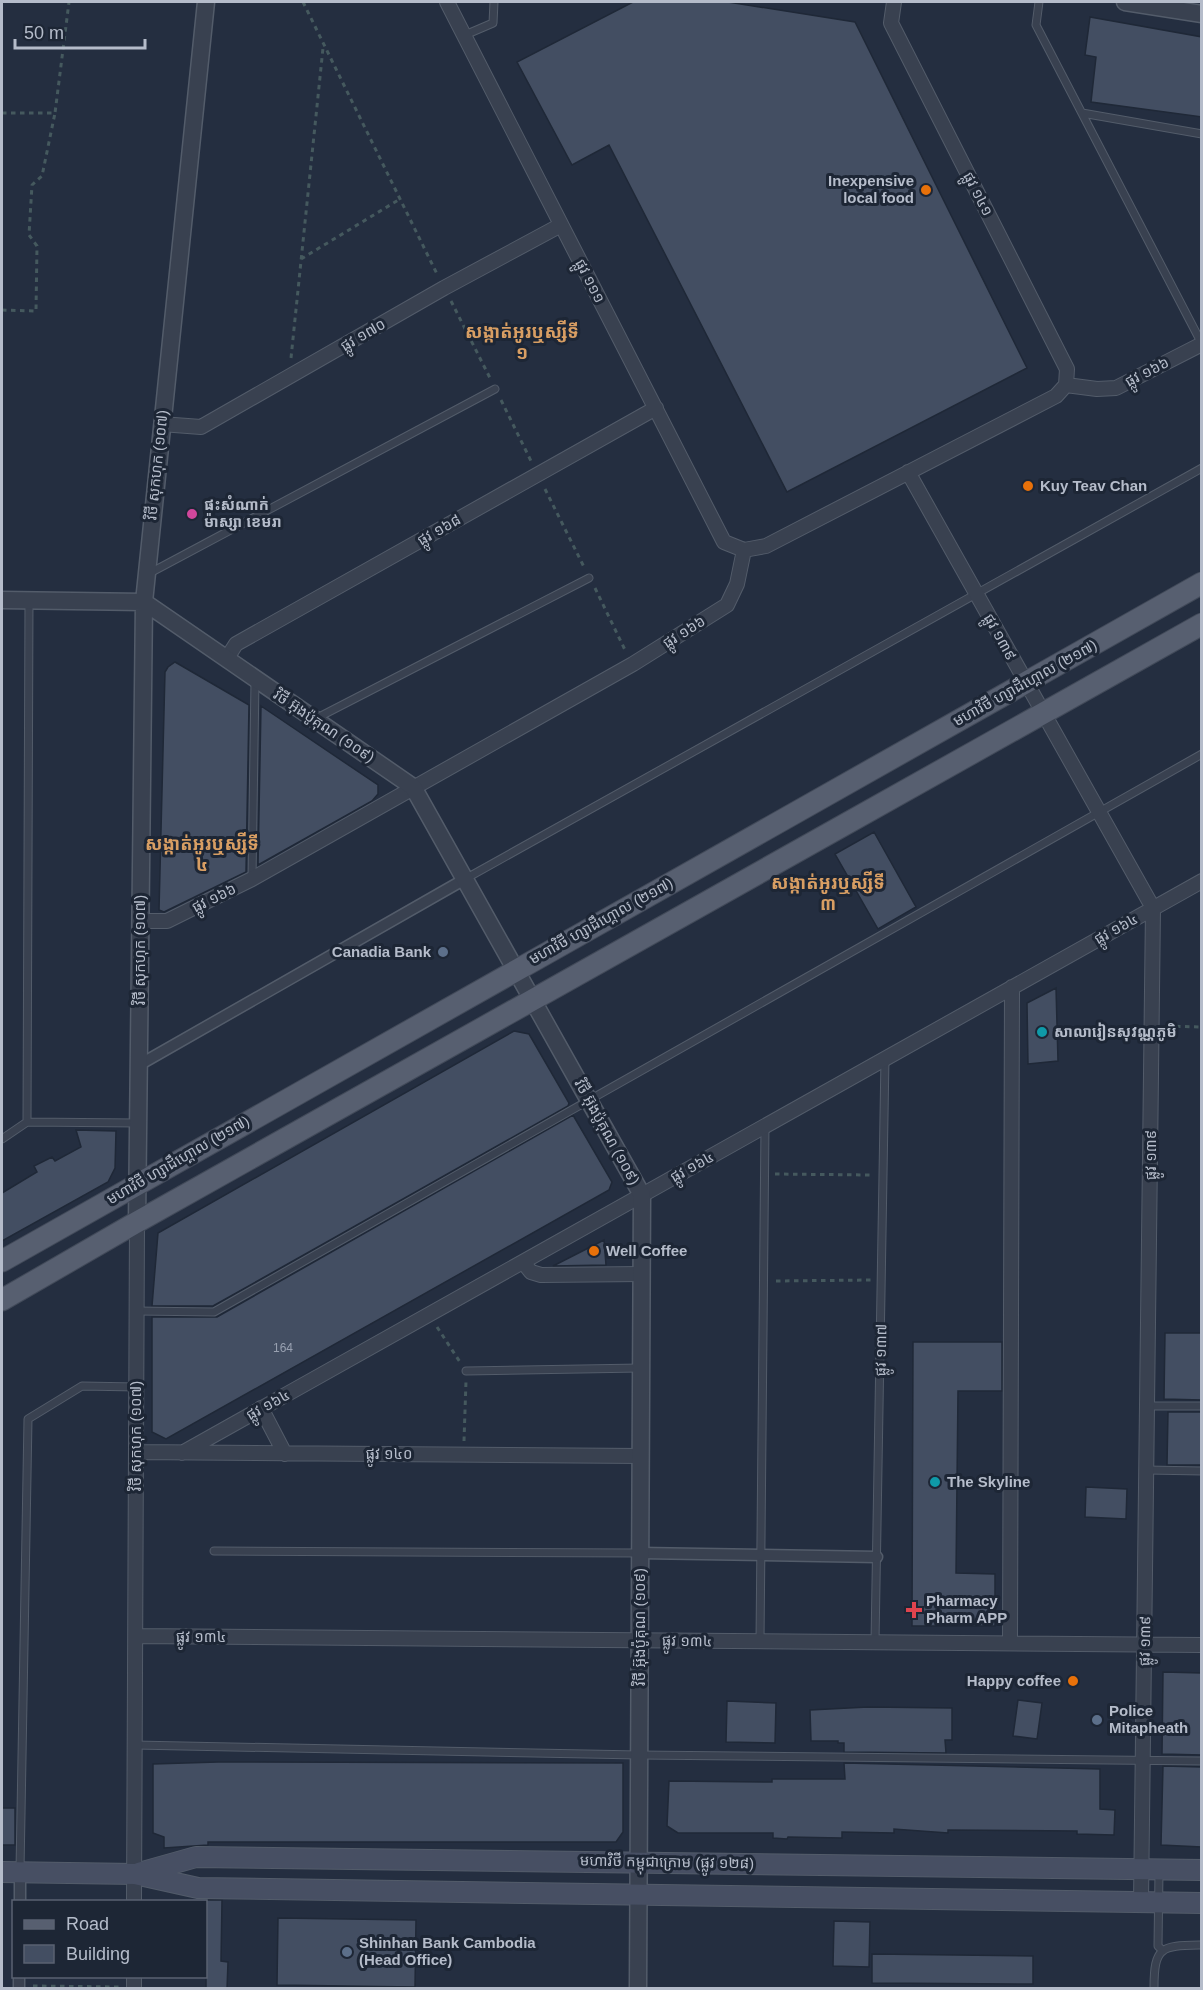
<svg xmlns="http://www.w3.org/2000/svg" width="1203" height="1990" viewBox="0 0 1203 1990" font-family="Arial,'Noto Sans Khmer',sans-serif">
<rect width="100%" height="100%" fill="#242e40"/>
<path fill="#434e62" stroke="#1f2837" stroke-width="1.5" d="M633 2H728L855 22 1027 368 787 492 609 145 572 165 517 62Z
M1090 17 1202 37V117L1091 102 1096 57 1085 55Z
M175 662 249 705 246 872 164 912 159 910 165 672 168 667Z
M261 706 378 785V794L372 801 258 865Z
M874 832 916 907 878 929 835 854Z
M1056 988 1058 1061 1028 1064 1027 1003Z
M514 1031 529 1034 569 1103 568 1106 213 1306H152L158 1233Z
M573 1115 612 1182 609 1190 166 1439 152 1432V1317H217Z
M76 1130 116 1131 115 1168 108 1182 2 1241V1193L37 1172 34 1166 52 1157 55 1161 81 1147Z
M604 1240 606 1265 553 1266Z
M1165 1333H1202V1400L1164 1399Z
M913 1342H1002V1391H958L956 1573 995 1574V1626H912Z
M1168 1412H1202V1465H1167Z
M1086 1487 1127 1489 1126 1519 1085 1517Z
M1163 1672 1202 1673V1755L1162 1754Z
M1018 1700 1042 1703 1037 1739 1013 1736Z
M727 1701 776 1703 775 1743 726 1742Z
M868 1707 952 1708V1740H945L946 1753 844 1752V1743H838V1741H811L810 1710Z
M218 1762 623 1763V1832L616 1842H208V1845L164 1848V1837L153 1833V1764Z
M844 1763 1100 1769V1809L1115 1810 1114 1835 1077 1834V1831L948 1830V1833L894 1829V1833L842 1832V1838L788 1837 787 1839 773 1838V1833H678L667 1826 669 1781 772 1782V1779H845Z
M1163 1766 1202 1767V1847L1161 1845Z
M2 1808H15V1845H2Z
M206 1900H222L221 1961 228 1962 227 1989H206Z
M278 1918 416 1920 415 1987 277 1985Z
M834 1921 870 1922 869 1967 833 1966Z
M872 1954 1033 1956V1984L872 1983Z"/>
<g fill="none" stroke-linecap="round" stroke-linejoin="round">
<defs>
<path id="service" d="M1039 2 1036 25 1202 344
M465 35 493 23 494 2
M1082 113 1202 134
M148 574 495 389
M317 718 589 578
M252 879 255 681
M465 879 1202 468
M27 1122 138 1123
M2 1139 27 1122 29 600
M137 1311 214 1312 1202 754
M466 1371 640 1368
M1148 1406H1202
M1147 1470 1202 1471
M214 1551 640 1553
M760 1641 765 1126
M875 1642 885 1058
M135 1745 639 1755 1202 1761
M20 1870 28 1419 82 1386 137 1387
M1159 1872 1158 1946 1163 1951
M1154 1988C1154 1945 1162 1946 1202 1945"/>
<path id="pedestrian" d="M139 1065 465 879
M640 1553 877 1557
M20 1902V1873
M19 1988V1976"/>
<path id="minor" d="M447 2 724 542 744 550
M894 2 891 23 1067 369 1066 385
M1066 385 1097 389 1116 388 1202 344
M161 424 201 427 444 288 561 225
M908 472 1153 908 1141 1902
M744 550 766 546 1056 396 1066 385
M227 658 236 644 656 408
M140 921H167L252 879 633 664 727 605 737 584 744 550
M523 1262 531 1272 541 1275 642 1274
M261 1408 285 1454
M137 1452 641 1456
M182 1453 1202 881
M136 1636 1202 1645
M1010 1643 1012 987
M134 1902 137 1222
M134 1988V1976"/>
<path id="tertiary" d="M1125 2 1202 14
M2 600 144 602 413 787 642 1195 638 1988
M137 1222 144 602 206 2"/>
<path id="secondary" d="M2 1872 135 1874 198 1888 1202 1903
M139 1873 196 1857 1202 1870"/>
<path id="primary" d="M2 1261 1202 583
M2 1300 137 1222 1202 624"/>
</defs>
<use href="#service" stroke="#535c6a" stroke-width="9"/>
<use href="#pedestrian" stroke="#535c6a" stroke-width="13"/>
<use href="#minor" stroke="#535c6a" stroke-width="16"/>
<use href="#tertiary" stroke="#535c6a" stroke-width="19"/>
<use href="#secondary" stroke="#535c6a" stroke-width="22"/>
<use href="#primary" stroke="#424a59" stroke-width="23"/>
<path stroke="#45595e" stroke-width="3" stroke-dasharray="4.5 4.5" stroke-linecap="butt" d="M303 2 437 274
M2 113H55L69 2
M301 259 400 199
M451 301 490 378
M2 310 36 311 37 246 29 235 32 185 42 176 55 113
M291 358 323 48
M501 400 531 461
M545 489 585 569
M595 588 626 652
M1167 1026 1202 1027
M775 1174 870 1175
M776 1281 871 1280
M437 1327 460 1362
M464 1441 466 1381
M33 1986 120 1987"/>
<use href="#service" stroke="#394150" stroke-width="7"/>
<use href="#pedestrian" stroke="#394150" stroke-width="10"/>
<use href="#minor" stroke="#394150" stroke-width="14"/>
<use href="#tertiary" stroke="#394150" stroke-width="16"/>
<use href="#secondary" stroke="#474f63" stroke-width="20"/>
<use href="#primary" stroke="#575f70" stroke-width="21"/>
</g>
<g fill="#e8710a" stroke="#1d2635" stroke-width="2">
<circle cx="926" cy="190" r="6"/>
<circle cx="1028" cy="486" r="6"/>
<circle cx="594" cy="1251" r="6"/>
<circle cx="1073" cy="1681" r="6"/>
</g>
<circle fill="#d1479c" stroke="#1d2635" stroke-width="2" cx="192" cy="514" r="6"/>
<g fill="#5c6f8a" stroke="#1d2635" stroke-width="2">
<circle cx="443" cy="952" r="6"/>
<circle cx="1097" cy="1720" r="6"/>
<circle cx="347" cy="1952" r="6"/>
</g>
<g fill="#0f9aa8" stroke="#1d2635" stroke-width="2">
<circle cx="1042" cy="1032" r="6"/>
<circle cx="935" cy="1482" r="6"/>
</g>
<path fill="#e0444e" stroke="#1d2635" stroke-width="2" d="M911 1601h6v6h6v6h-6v6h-6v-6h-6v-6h6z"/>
<g text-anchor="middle" stroke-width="6" stroke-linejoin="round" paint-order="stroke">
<g font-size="12" fill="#98a0b0">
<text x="283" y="1352">164</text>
</g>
<g font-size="15" font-weight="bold" fill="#b5bcca" stroke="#1d2635" text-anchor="start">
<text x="914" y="186" text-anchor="end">Inexpensive<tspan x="914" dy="17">local food</tspan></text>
<text x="1040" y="491">Kuy Teav Chan</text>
<text x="204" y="510">ផ្ទះសំណាក់<tspan x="204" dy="17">ម៉ាស្សា ខេមរា</tspan></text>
<text x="431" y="957" text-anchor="end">Canadia Bank</text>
<text x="1054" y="1037">សាលារៀនសុវណ្ណភូមិ</text>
<text x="606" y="1256">Well Coffee</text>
<text x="947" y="1487">The Skyline</text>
<text x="926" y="1606">Pharmacy<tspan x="926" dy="17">Pharm APP</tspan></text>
<text x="1061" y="1686" text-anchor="end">Happy coffee</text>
<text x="1109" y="1716">Police<tspan x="1109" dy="17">Mitapheath</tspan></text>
<text x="359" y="1948">Shinhan Bank Cambodia<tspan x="359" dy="17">(Head Office)</tspan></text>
</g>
<g font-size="15" fill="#b5bcca" stroke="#1d2635">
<text transform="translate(978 194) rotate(63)" y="5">ផ្លូវ ១៤១</text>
<text transform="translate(590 281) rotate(63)" y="5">ផ្លូវ ១១១</text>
<text transform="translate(363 335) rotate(-30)" y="5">ផ្លូវ ១៧០</text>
<text transform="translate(1147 372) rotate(-27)" y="5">ផ្លូវ ១៦៦</text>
<text transform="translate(157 465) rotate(-84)" y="5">វិថី សុកហុក (១០៧)</text>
<text transform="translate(439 530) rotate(-30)" y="5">ផ្លូវ ១៦៨</text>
<text transform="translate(684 632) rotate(-32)" y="5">ផ្លូវ ១៦៦</text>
<text transform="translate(1000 637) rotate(61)" y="5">ផ្លូវ ១៣៩</text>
<text transform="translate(1025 683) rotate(-29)" y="5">មហាវិថី ហ្សាដឹហ្គោល (២១៧)</text>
<text transform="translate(324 726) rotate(34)" y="5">វិថី អ៊ុងប៉ូគុណ (១០៩)</text>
<text transform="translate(214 898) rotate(-26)" y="5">ផ្លូវ ១៦៦</text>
<text transform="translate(601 921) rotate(-29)" y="5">មហាវិថី ហ្សាដឹហ្គោល (២១៧)</text>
<text transform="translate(1116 929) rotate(-29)" y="5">ផ្លូវ ១៦៤</text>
<text transform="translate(140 950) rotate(-90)" y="5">វិថី សុកហុក (១០៧)</text>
<text transform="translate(607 1132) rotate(61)" y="5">វិថី អ៊ុងប៉ូគុណ (១០៩)</text>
<text transform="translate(1151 1155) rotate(-90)" y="5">ផ្លូវ ១៣៩</text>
<text transform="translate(178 1160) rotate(-30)" y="5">មហាវិថី ហ្សាដឹហ្គោល (២១៧)</text>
<text transform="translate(692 1167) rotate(-29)" y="5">ផ្លូវ ១៦៤</text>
<text transform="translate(881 1350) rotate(-89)" y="5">ផ្លូវ ១៣៧</text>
<text transform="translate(268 1405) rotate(-29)" y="5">ផ្លូវ ១៦៤</text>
<text transform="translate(136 1436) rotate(-90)" y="5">វិថី សុកហុក (១០៧)</text>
<text x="389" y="1459">ផ្លូវ ១៤០</text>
<text transform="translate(640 1627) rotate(-90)" y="5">វិថី អ៊ុងប៉ូគុណ (១០៩)</text>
<text x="201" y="1642">ផ្លូវ ១៣៤</text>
<text transform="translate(687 1641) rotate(1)" y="5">ផ្លូវ ១៣៤</text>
<text transform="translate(1145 1641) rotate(-89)" y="5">ផ្លូវ ១៣៩</text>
<text transform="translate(667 1862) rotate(1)" y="5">មហាវិថី កម្ពុជាក្រោម (ផ្លូវ ១២៨)</text>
</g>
<g font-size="18" font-weight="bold" fill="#d89e63" stroke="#1d2635">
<text x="522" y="338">សង្កាត់អូរឬស្សីទី<tspan x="522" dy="21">១</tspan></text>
<text x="202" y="850">សង្កាត់អូរឬស្សីទី<tspan x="202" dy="21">៤</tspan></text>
<text x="828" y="889">សង្កាត់អូរឬស្សីទី<tspan x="828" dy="21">៣</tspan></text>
</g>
</g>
<rect width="1203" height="1990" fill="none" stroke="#b5bcca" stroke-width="6"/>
<rect x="12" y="1900" width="195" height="78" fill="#1d2635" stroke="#5a6271" stroke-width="1.5"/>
<rect x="24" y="1920" width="30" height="9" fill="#575f70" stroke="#5a6271" stroke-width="1.5"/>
<text x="66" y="1930" font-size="18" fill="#b5bcca">Road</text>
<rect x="24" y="1945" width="30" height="18" fill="#434e62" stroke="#5a6271" stroke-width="1.5"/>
<text x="66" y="1960" font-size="18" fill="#b5bcca">Building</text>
<path d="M15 39v9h130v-9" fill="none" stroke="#b5bcca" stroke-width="3"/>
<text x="24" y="39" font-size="18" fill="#b5bcca" stroke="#1d2635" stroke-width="4.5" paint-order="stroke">50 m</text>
</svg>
